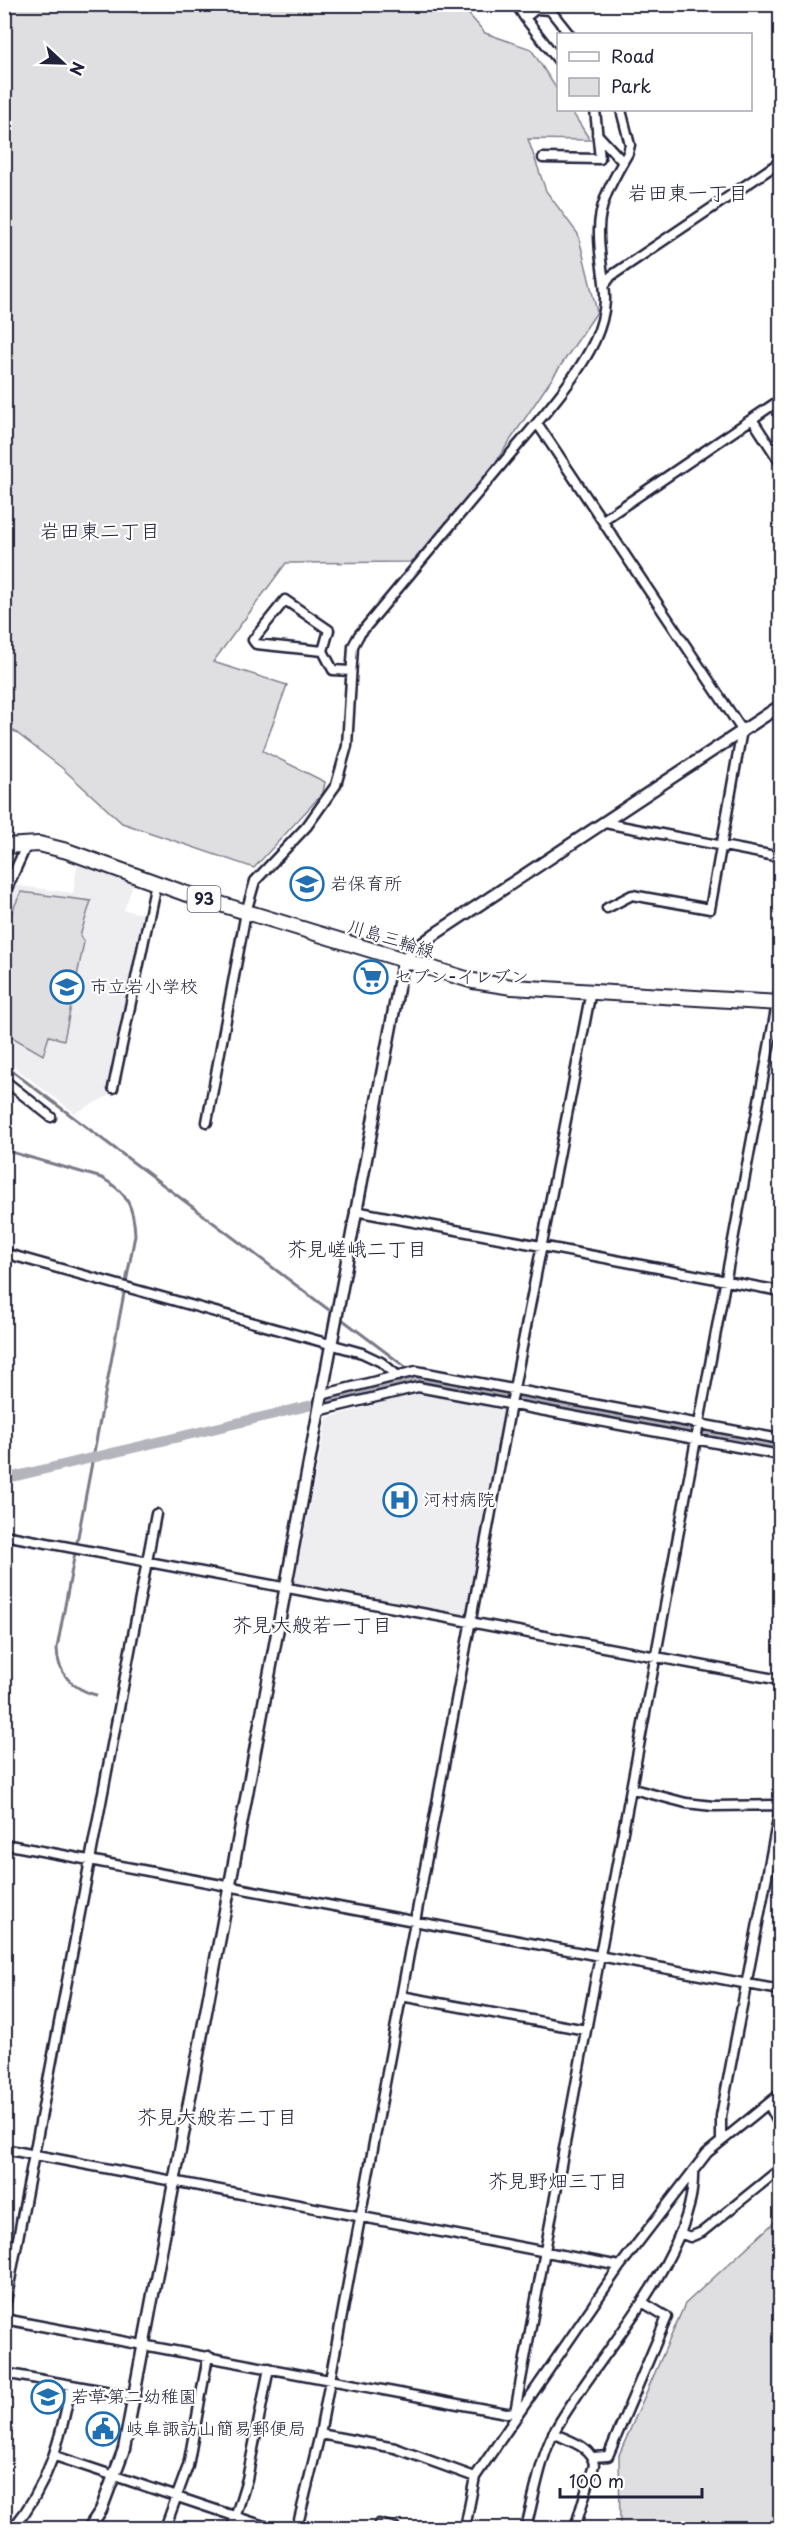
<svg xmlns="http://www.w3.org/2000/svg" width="785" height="2533" viewBox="0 0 785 2533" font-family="'Playpen Sans','Klee One',sans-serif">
<rect width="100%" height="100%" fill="#fff"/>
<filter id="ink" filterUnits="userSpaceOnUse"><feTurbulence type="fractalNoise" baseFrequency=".0167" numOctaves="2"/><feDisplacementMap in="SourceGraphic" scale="12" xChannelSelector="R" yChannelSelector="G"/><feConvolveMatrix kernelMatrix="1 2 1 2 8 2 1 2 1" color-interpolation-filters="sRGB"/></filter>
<g filter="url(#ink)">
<path fill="#eeeef1" d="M78 861 134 882 124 910 144 914 108 1096 75 1113 5 1060 4 903 13 885 73 893Z
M420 1392 503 1406 506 1409 469 1611 465 1616 297 1584 295 1581 327 1418Z"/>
<path fill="#dfdfe2" stroke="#80808e" stroke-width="1.5" d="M161 4 461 5 485 33 531 49 558 91V110H571L590 140 528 139 546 191 578 234 597 312 482 482 450 538 410 562 286 563 213 662 287 685 263 751 325 782 323 793 254 868 122 823 62 768 14 731 5 728 4 5H95L139 13Z
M21 892 91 901 80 936 84 942 64 1040 49 1036 43 1055 5 1033V1005L10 997 5 991V927Z
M780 2217V2528H620L619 2455 685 2304Z"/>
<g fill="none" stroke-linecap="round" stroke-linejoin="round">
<path stroke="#7a7a88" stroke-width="3" d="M4 1065 333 1313
M4 1150 102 1178C127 1192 134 1207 135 1235L57 1648C57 1673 72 1689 96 1695
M339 1317 404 1366 416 1380"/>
<path stroke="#b4b4bc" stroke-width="10" d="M4 1479 416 1380 780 1446"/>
<defs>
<path id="minor" d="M516 4 525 18 536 9 550 10 569 34
M525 18 558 60
M597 134 623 162
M543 158 600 159 595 110
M606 283 611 276 780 162
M752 419 780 462
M537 423 742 730 710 909 632 895 607 908
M603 520 780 400
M323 651 329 630 285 600 253 640 256 644 323 651 333 670 351 671
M605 823 780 857
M4 895 27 844
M4 1080 51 1117
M113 1088 156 883
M207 1122 246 912 255 881 307 826 336 785 347 746 353 646 359 635C407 578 454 521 502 464 532 428 576 381 595 340 615 294 599 278 599 233 598 203 614 178 628 153L630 145 621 110
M355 1211 780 1291
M4 1253 362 1353 381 1362 398 1376
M321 1395 416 1371 780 1439
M318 1411 418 1387 780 1455
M4 1535 780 1680
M633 1789 686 1803 713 1806 780 1805
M4 1844 780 1990
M401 1996 586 2030
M769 2105 780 2126
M721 2141V2116L780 1808
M4 2149 620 2266
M680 2233 690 2237 702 2232 780 2169
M4 2312 156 1514
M4 2319 506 2413 515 2412
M4 2373 133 2396
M518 2415 515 2412 780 988
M553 2433C569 2441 592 2446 594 2465L575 2528
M320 2434 395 2448 475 2477
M55 2456 270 2528
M593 2457 608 2456 667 2317 642 2302
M13 2528C48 2486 61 2439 71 2385
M165 2528 188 2466 208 2356
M232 2528 247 2479 269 2368
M297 2528 320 2434 511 1404 591 991
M378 2528 379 2524 395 2528
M465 2528 475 2477 620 2266 707 2153 780 2094
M526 2528C533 2501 541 2456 554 2432 593 2360 697 2255 693 2171"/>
<path id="tertiary" d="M89 2528 101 2510 124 2449 403 962 409 954 435 934 780 706"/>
<path id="primary" d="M4 846 39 844 67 851 184 893 473 981 512 987 780 1003"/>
</defs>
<use href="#minor" stroke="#22223b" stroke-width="13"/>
<use href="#tertiary" stroke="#22223b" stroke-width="15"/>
<use href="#primary" stroke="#22223b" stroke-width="18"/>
<use href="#minor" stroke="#fff" stroke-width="8"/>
<use href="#tertiary" stroke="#fff" stroke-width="10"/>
<use href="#primary" stroke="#fff" stroke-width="14"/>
</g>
</g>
<defs>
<symbol id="school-ring" viewBox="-11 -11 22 22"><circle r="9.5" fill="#fff" stroke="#1f6fb2" stroke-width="1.5"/><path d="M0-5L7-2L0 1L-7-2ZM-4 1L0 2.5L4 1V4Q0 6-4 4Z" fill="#1f6fb2"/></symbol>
<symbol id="supermarket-ring" viewBox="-11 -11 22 22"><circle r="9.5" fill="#fff" stroke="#1f6fb2" stroke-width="1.5"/><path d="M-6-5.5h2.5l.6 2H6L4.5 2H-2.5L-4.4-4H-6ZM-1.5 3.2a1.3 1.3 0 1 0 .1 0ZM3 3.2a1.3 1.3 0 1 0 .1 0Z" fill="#1f6fb2"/></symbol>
<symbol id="hospital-ring" viewBox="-11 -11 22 22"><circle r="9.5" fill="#fff" stroke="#1f6fb2" stroke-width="1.5"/><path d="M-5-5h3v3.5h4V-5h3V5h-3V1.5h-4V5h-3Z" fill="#1f6fb2"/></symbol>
<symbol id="civic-ring" viewBox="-11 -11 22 22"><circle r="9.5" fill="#fff" stroke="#1f6fb2" stroke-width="1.5"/><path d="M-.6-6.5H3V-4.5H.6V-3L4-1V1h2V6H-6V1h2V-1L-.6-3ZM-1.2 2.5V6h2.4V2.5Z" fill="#1f6fb2"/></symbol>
</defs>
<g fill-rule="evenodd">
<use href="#school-ring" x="288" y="865" width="38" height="38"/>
<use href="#supermarket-ring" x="352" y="958" width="38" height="38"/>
<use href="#school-ring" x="48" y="968" width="38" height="38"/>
<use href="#hospital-ring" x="381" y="1481" width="38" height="38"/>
<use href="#school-ring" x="29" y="2378" width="38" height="38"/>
<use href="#civic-ring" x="84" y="2410" width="38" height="38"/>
</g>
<g text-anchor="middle" stroke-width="4.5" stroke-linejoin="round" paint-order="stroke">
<rect fill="#fff" stroke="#646476" stroke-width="1.5" x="187.5" y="886" width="33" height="26" rx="4.5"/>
<g font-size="16" font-weight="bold" fill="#22223b">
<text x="204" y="905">93</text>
</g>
<g font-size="18" fill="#22223b" stroke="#fff" text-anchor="start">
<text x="330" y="890">岩保育所</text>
<text x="394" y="983">セブン-イレブン</text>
<text x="90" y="993">市立岩小学校</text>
<text x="423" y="1506">河村病院</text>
<text x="71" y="2403">若草第二幼稚園</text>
<text x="126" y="2435">岐阜諏訪山簡易郵便局</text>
</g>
<g font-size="18" fill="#22223b" stroke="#fff">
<text transform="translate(391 939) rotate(17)" y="6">川島三輪線</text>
</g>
<g font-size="20" fill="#22223b" stroke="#fff">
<text x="688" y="200">岩田東一丁目</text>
<text x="100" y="538">岩田東二丁目</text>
<text x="357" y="1256">芥見嵯峨二丁目</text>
<text x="312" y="1632">芥見大般若一丁目</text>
<text x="217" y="2124">芥見大般若二丁目</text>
<text x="558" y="2188">芥見野畑三丁目</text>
</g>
</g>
<rect width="785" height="2533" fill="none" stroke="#fff" stroke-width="24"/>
<rect x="12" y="12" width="761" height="2509" fill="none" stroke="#22223b" stroke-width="2" filter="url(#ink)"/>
<rect x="557" y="33" width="195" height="78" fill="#ffffff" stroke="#a7a7b1" stroke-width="1.5"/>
<rect x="569" y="52" width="30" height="9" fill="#ffffff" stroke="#a7a7b1" stroke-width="1.5"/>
<text x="611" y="63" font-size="18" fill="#22223b">Road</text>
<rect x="569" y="78" width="30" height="18" fill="#dfdfe2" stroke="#a7a7b1" stroke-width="1.5"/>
<text x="611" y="93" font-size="18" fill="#22223b">Park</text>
<g transform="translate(63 63) rotate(112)" stroke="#ffffff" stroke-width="4.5" paint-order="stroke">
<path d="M0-4.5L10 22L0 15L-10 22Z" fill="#22223b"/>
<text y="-9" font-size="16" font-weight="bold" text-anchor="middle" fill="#22223b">N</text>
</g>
<path d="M560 2488v9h142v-9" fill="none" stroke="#22223b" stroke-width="3"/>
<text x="569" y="2488" font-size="18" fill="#22223b" stroke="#ffffff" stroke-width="4.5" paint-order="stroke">100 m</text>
</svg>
